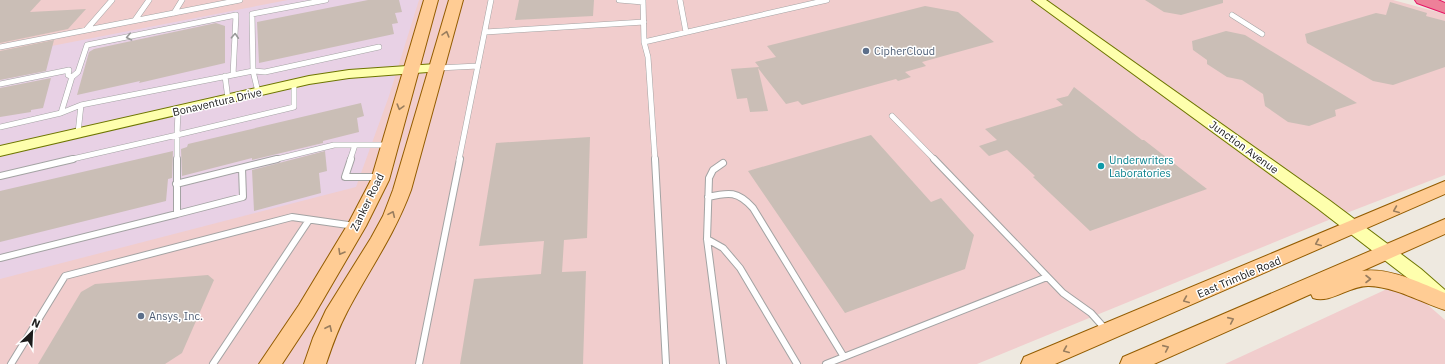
<svg xmlns="http://www.w3.org/2000/svg" width="1445" height="364" viewBox="0 0 1445 364" font-family="'IBM Plex Sans',sans-serif">
<rect width="100%" height="100%" fill="#eee9e0"/>
<path fill="#f1cdcd" d="M0 0H1393L1445 14V175L1331 219 977 364H0Z
M1402 282 1445 320V364H1225Z"/>
<path fill="#e8d1e5" d="M288 0H419L389 96 356 187 0 279V56Z"/>
<path fill="#cabeb6" d="M0 0H41L30 12 86 9 68 29 0 43Z
M368 0H399L402 12 395 13 398 23 392 24 394 34 259 63 257 22Z
M519 0H594L593 16 515 20Z
M1145 0H1223V3L1181 15 1164 12Z
M1390 2 1427 13 1426 16 1445 21V67L1393 85 1373 81 1307 43 1305 34 1376 13 1386 15Z
M925 6 958 12 994 42 922 62 926 66 905 72 911 77 898 81 896 79 802 105 798 101 786 104 758 68 768 111 750 112 747 98 737 99 731 69 759 67 755 62 776 57 767 46Z
M216 23 225 26V63L139 83 140 81 77 95 89 52 94 49Z
M1226 31 1245 35 1357 103 1335 110 1336 116 1309 126 1288 122 1265 106 1263 94 1242 80 1227 77 1207 64V60L1193 50 1192 41Z
M54 40 46 71 0 80V51Z
M51 78 43 108 31 110V112L0 117V88Z
M1074 87 1142 140H1144L1207 189 1090 231 1033 177 1035 176 1007 150 989 156 979 146 997 140 985 129 1063 105 1056 99 1068 96Z
M361 103 364 116 357 118 359 132 323 141V143L252 160V158L182 176 181 149 187 147 188 144Z
M871 135 931 202 941 198 974 235 965 269 845 313 748 171Z
M590 137 587 238 564 240 562 272 586 271 583 364H460L474 279 541 274 544 241 479 246 496 143Z
M173 151 172 178 168 179 166 201 0 242V191Z
M325 151 327 171 319 173 321 193 254 211 252 170Z
M208 275 214 280 182 353 165 364H38L81 292 95 284Z"/>
<g fill="none" stroke-linecap="round" stroke-linejoin="round">
<defs>
<path id="lane-far1" d="M619 0 643 2
M643 0 644 42 648 57 655 160
M680 0 686 32
M174 13 182 0
M1232 15 1262 34
M135 20 149 0
M86 30 112 0
M485 32 644 22
M644 42 827 0
M0 47 240 0
M438 68 478 66
M225 76 228 99
M72 77 78 72 87 45 236 15 233 75
M0 84 69 70 68 75 72 77 61 113
M258 92 253 71 252 14 326 0
M892 116 935 160
M0 127 61 113 81 105 253 71 265 72 379 47
M78 133 81 105
M68 160 177 135 178 111
M177 160V135L294 107V84
M273 160 334 145H388
M350 160 355 145
M459 160 491 0"/>
<path id="lane" d="M351 159 345 177H380
M655 159 666 364
M934 159 1063 293 1091 313 1107 331
M723 163 713 170 709 178 707 239 723 364
M0 176 73 159
M176 184 277 159
M708 197C729 192 738 191 753 208L844 357
M177 214 243 197 242 168
M707 239 723 248 740 268 797 364
M0 258 177 214V159
M11 364 65 276 292 217 355 226
M213 364 309 220
M419 364 460 159
M826 364 1047 277"/>
<path id="secondary" d="M1032 0H1046L1329 200 1421 269 1445 290V308L1438 306 1409 279 1317 208Z
M436 64 441 65 443 68 441 71 349 78 309 84 0 156V146L309 76 349 70Z"/>
<path id="primary" d="M424 0H438L389 180 366 226 313 317 282 364H259L299 305 348 224 371 180Z
M449 0H463L411 190C394 236 369 270 347 312 338 329 332 346 326 364H304L313 338 326 310 371 238 383 216 393 190Z
M1445 181V194L1055 364H1021L1024 357Z
M1445 219V234L1362 271C1389 267 1420 283 1445 293V310C1420 302 1396 287 1369 286 1350 285 1331 304 1313 298L1311 294 1154 364H1120L1123 357Z"/>
<path id="highway" d="M1415 0H1438L1445 3V13L1417 3Z"/>
</defs>
<use href="#lane-far1" stroke="#a3a3a3" stroke-width="6"/>
<use href="#lane" stroke="#a3a3a3" stroke-width="8"/>
<use href="#secondary" stroke="#6d7500" stroke-width="2"/>
<use href="#primary" stroke="#935c00" stroke-width="2"/>
<use href="#highway" stroke="#e51465" stroke-width="2"/>
<use href="#lane-far1" stroke="#fff" stroke-width="5"/>
<use href="#lane" stroke="#fff" stroke-width="6"/>
<use href="#secondary" fill="#feffad" fill-rule="evenodd"/>
<use href="#primary" fill="#ffcc94" fill-rule="evenodd"/>
<use href="#highway" fill="#ee8099" fill-rule="evenodd"/>
</g>
<defs><path id="oneway-chevron" d="M-2-3.5L2.5 0L-2 3.5" fill="none" stroke-width="1.6" stroke-linecap="round" stroke-linejoin="round"/></defs>
<g stroke="#997d5e">
<use href="#oneway-chevron" transform="translate(446 34) rotate(-74)"/>
<use href="#oneway-chevron" transform="translate(400 107) rotate(106)"/>
<use href="#oneway-chevron" transform="translate(1396 210) rotate(157)"/>
<use href="#oneway-chevron" transform="translate(392 214) rotate(-66)"/>
<use href="#oneway-chevron" transform="translate(1318 243) rotate(157)"/>
<use href="#oneway-chevron" transform="translate(341 252) rotate(120)"/>
<use href="#oneway-chevron" transform="translate(1368 279)"/>
<use href="#oneway-chevron" transform="translate(1186 300) rotate(157)"/>
<use href="#oneway-chevron" transform="translate(1231 320) rotate(-24)"/>
<use href="#oneway-chevron" transform="translate(329 328) rotate(-65)"/>
<use href="#oneway-chevron" transform="translate(1166 348) rotate(-24)"/>
<use href="#oneway-chevron" transform="translate(1066 350) rotate(157)"/>
</g>
<g stroke="#999">
<use href="#oneway-chevron" transform="translate(235 36) rotate(-87)"/>
<use href="#oneway-chevron" transform="translate(129 37) rotate(168)"/>
</g>
<g fill="#5c6f8a" stroke="#fff" stroke-width="1.5">
<circle cx="866" cy="51" r="4"/>
<circle cx="141" cy="316" r="4"/>
</g>
<circle fill="#0f9aa8" stroke="#fff" stroke-width="1.5" cx="1101" cy="166" r="4"/>
<g text-anchor="middle" stroke-width="3" stroke-linejoin="round" paint-order="stroke">
<g font-size="11" fill="#4e5e75" stroke="#fff" text-anchor="start">
<text x="874" y="55">CipherCloud</text>
<text x="149" y="320">Ansys, Inc.</text>
</g>
<g font-size="11" fill="#1c1c1c" stroke="#fff">
<text transform="translate(217 102) rotate(-13)" y="4">Bonaventura Drive</text>
<text transform="translate(1244 147) rotate(36)" y="4">Junction Avenue</text>
<text transform="translate(367 202) rotate(-64)" y="4">Zanker Road</text>
<text transform="translate(1239 277) rotate(-23)" y="4">East Trimble Road</text>
</g>
<g font-size="11" fill="#0d838f" stroke="#fff" text-anchor="start">
<text x="1109" y="164">Underwriters<tspan x="1109" dy="13">Laboratories</tspan></text>
</g>
</g>
<g transform="translate(32 332) rotate(24)" stroke="#ffffff" stroke-width="3" paint-order="stroke">
<path d="M0-3L7 15L0 10L-7 15Z" fill="#1c1c1c"/>
<text y="-6" font-size="11" font-weight="bold" text-anchor="middle" fill="#1c1c1c">N</text>
</g>
</svg>
